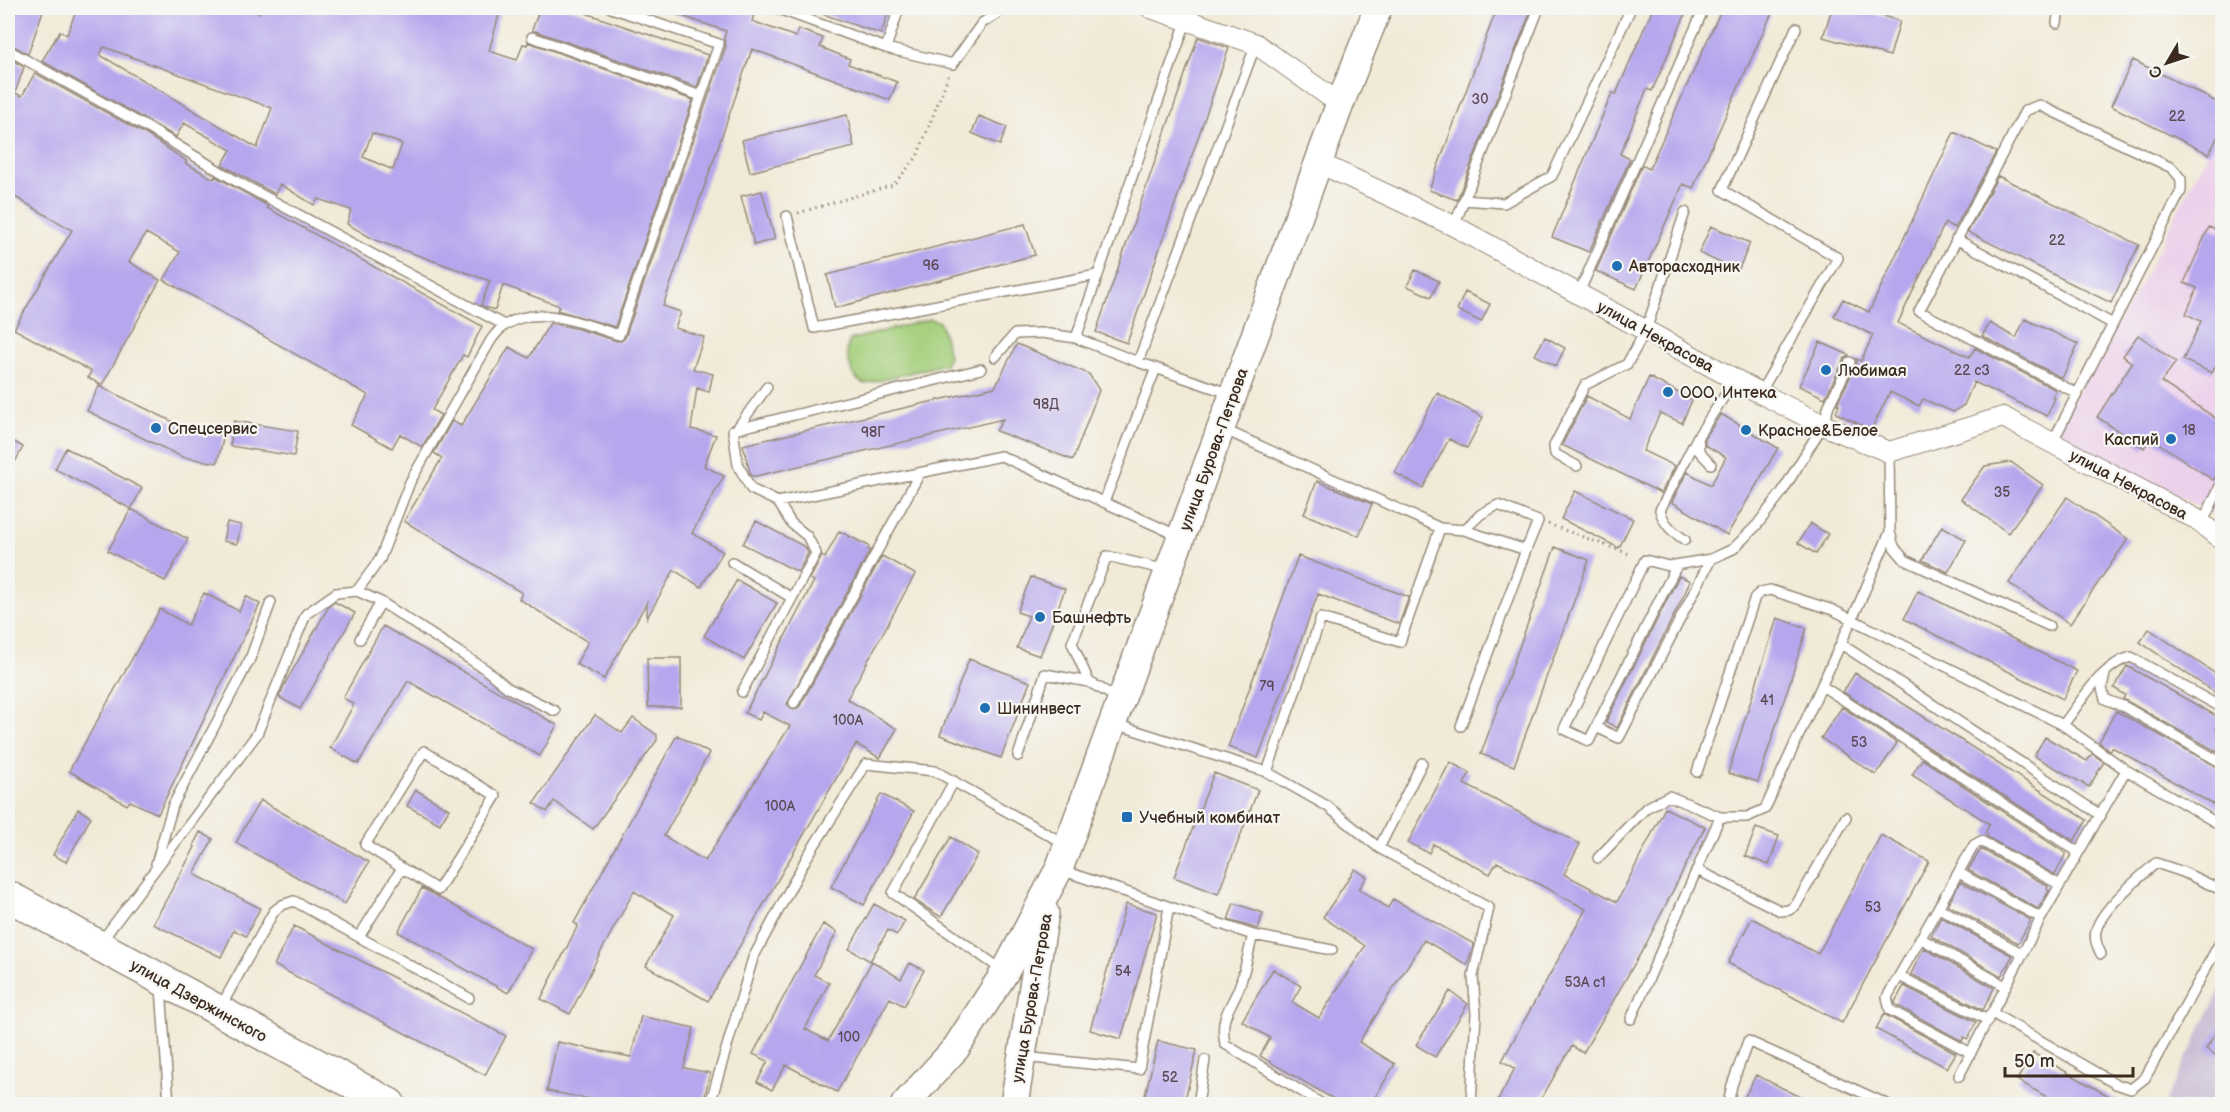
<svg xmlns="http://www.w3.org/2000/svg" width="2230" height="1112" viewBox="0 0 2230 1112" font-family="'Balsamiq Sans',sans-serif">
<rect width="100%" height="100%" fill="#f6f6f2"/>
<filter id="ink" filterUnits="userSpaceOnUse"><feTurbulence type="fractalNoise" baseFrequency=".0167" numOctaves="2"/><feDisplacementMap in="SourceGraphic" scale="12" xChannelSelector="R" yChannelSelector="G"/><feConvolveMatrix kernelMatrix="1 2 1 2 8 2 1 2 1" color-interpolation-filters="sRGB"/></filter>
<filter id="wash" filterUnits="userSpaceOnUse"><feTurbulence type="fractalNoise" baseFrequency=".008" numOctaves="4" result="noise"/><feDisplacementMap in="SourceGraphic" scale="24" xChannelSelector="R" yChannelSelector="G"/><feGaussianBlur stdDeviation="1.35" result="paint"/><feColorMatrix in="noise" values="0 0 0 0 0 0 0 0 0 0 0 0 0 0 0 0 0 1.4 0 .05"/><feComposite in="paint" operator="in"/></filter>
<g filter="url(#wash)">
<rect width="100%" height="100%" fill="#f1ead7"/>
<path fill="#ecd1ea" d="M2222 124V519L2054 431 2141 284Z"/>
<path fill="#cbbfd5" d="M2222 986V1104H2164Z"/>
<path fill="#a5cf7b" stroke="#707c4c" stroke-width="1.5" d="M930 319 939 322 941 325 949 356 945 364 865 384C851 380 843 352 850 340Z"/>
<g id="blocks">
<path fill="#b5a6ed" fill-rule="evenodd" d="M18 8H44L28 54 8 43V26Z
M77 8H244L259 13 260 8H501L489 51 517 60 523 44 527 45 528 42 693 100 615 327 557 310 560 306 503 285 495 310 484 307 481 305 490 281 375 240 347 224 351 210 318 199 314 205 280 184 275 194 222 165 231 150 184 123 176 137 42 61 60 31 67 35ZM104 47 272 108 257 148 100 55ZM372 133 402 144 393 170 363 157Z
M540 8H571L708 55 697 87 532 30Z
M664 8H743L755 12 752 21 796 37 798 29 823 38 820 47 850 59 848 64 897 82 890 100 752 49 663 306 681 312 675 328 704 337 693 369 713 374 709 392 697 388 691 429 716 435 704 466 724 476 692 533 723 552 701 587 674 570 647 618V602L604 679 576 664 588 642 519 599 522 593 404 521 442 458 434 453 452 421 461 426 509 347 529 358 550 323 575 328 617 341H621L625 338 726 46 724 39 726 31 664 10Z
M811 8H890L881 34 811 10Z
M1497 8H1532L1457 200 1429 190Z
M1653 8H1688L1652 91 1647 89 1620 154 1630 159 1589 252 1552 237 1612 93 1616 94Z
M1722 8H1774L1693 188 1683 184 1636 289 1596 271 1642 165 1649 169Z
M1832 8H1855L1900 21 1890 56 1823 37Z
M1198 37 1229 48 1127 343 1096 332Z
M8 57 24 67 15 93 22 96 35 73 147 135 187 161 185 163 214 179 215 176 268 206 267 208 482 326 467 357 463 355 432 410 441 415 422 447 400 434 392 448 351 425 368 395 164 280 180 252 146 233 129 262 160 280 102 385 88 378 91 371 14 329 72 230 8 193Z
M2133 60 2223 105V126L2209 154 2111 106Z
M847 115 854 147 750 172 742 140Z
M979 116 1007 127 1000 145 972 133Z
M1954 132 1996 152 1955 228 1945 223 1898 323 1969 357 1975 348 2056 390 2052 397 2055 398 2047 416 1974 382 1964 405 1953 412 1923 399 1919 406 1890 392 1871 430 1836 413 1839 405 1837 404 1856 365V359L1861 361 1873 335 1834 316 1843 299 1869 312Z
M1998 176 2139 245 2111 303 1968 232Z
M762 191 775 239 754 245 741 196Z
M1025 224 1035 255 835 308 827 275Z
M1711 226 1750 243 1738 271 1699 253Z
M2209 227 2223 233V350L2212 373 2183 360 2201 321 2186 314 2197 288 2184 283Z
M1415 270 1439 281 1431 297 1407 286Z
M1465 292 1490 304 1481 322 1457 310Z
M2025 319 2078 344 2062 378 1982 336 1990 323 2016 338Z
M2138 335 2176 362 2161 382 2223 423V466L2213 480 2151 438 2144 448 2097 417 2132 363 2123 356Z
M1545 337 1565 348 1556 366 1535 355Z
M1820 342 1849 355 1844 359 1825 398 1799 386Z
M1017 344 1089 374 1099 390 1073 460 996 431 1003 419 756 476H752L750 473 743 445 995 387Z
M1649 377 1692 400 1682 423 1660 413 1643 451 1675 466 1661 493 1562 445 1587 396 1630 419Z
M99 386 190 430 224 436 217 463 182 457 87 411Z
M1437 393 1483 417 1467 448 1449 439 1423 488 1395 473Z
M1721 414 1778 448 1727 535 1672 502 1687 472 1711 485 1726 457 1705 445V438Z
M234 421 298 431 294 456 230 446Z
M8 438 23 447 8 475Z
M66 448 142 488 131 509 55 469Z
M2011 462 2043 485 2008 533 1961 499 1985 466Z
M1317 481 1372 504 1359 536 1304 514Z
M1575 491 1633 519 1619 548 1561 519Z
M2067 497 2128 539 2070 624 2009 583Z
M131 509 188 539 165 581 108 551Z
M756 521 805 547 808 553 798 572 743 544Z
M227 522 241 525 237 544 223 541Z
M1810 523 1828 534 1816 554 1798 543Z
M1942 526 1966 540 1948 572 1922 560Z
M839 531 869 546 868 549 870 550 787 704 794 710 800 706 882 556 915 574 847 699 897 729 880 758 856 744 708 1001 646 966 674 915 634 891 598 957 570 1014 541 999 578 925 574 923 677 735 709 753 664 836 705 861 790 726 763 712 759 720 745 713 814 581 810 579 822 556 825 558Z
M1555 547 1589 560 1514 766 1481 754Z
M1298 556 1409 597 1399 624 1318 594 1258 758 1228 747Z
M1679 576 1690 581 1684 595 1617 728 1606 722Z
M1031 577 1065 589 1040 656 1017 648 1029 616 1017 612Z
M737 580 777 603 744 660 704 636Z
M1918 591 2077 671 2063 699 1904 619Z
M204 593 239 611 246 596 260 604 158 814 130 801 127 805 69 771 160 609 188 625Z
M335 602 355 613 300 709 279 697 286 682 329 606Z
M1777 618 1807 628 1758 782 1728 773Z
M383 626 557 725 540 756 408 681 358 764 330 748 354 704 343 698Z
M2149 629 2223 679V698L2140 642Z
M647 658H681V707H648Z
M969 659 1030 682 1001 758 940 735Z
M2127 666 2222 719 2216 729 2223 732V755L2123 699 2125 695 2114 688Z
M1855 673 2087 820 2074 841 1843 692Z
M1842 707 1897 743 1876 775 1821 738Z
M2116 711 2223 770V810L2112 747 2110 751 2099 742Z
M595 715 622 733 633 718 657 735V740L593 829 554 801 547 812 534 803Z
M2045 737 2087 761 2092 754 2104 762 2089 787 2034 756Z
M1922 759 2066 853 2055 875 1987 837 1988 834 1985 833 1990 824 1912 775Z
M1450 762 1470 773 1464 784 1580 844 1564 874 1617 902 1665 808 1705 827 1646 944 1583 1053 1572 1046 1538 1104H1496L1515 1068 1502 1061 1586 909 1497 862 1490 874 1433 844 1429 853 1408 843Z
M1214 773 1258 790 1218 894 1174 877Z
M416 790 449 809 440 824 407 806Z
M881 794 914 811 864 905 831 887Z
M260 800 369 862 345 904 236 843Z
M78 809 91 817 66 862 53 855Z
M1756 828 1779 836 1769 865 1745 856Z
M200 832 213 839 194 874 260 908 246 936 234 930 221 957 153 924 195 847 193 846Z
M1881 835 1929 861 1842 1023 1728 963 1752 918 1818 954Z
M951 837 978 854 941 917 914 900Z
M1981 849 2048 886 2047 889 2049 891 2038 909 1968 870Z
M1355 869 1367 877 1359 889 1388 908 1393 899 1474 944 1467 965 1424 940 1359 1042 1395 1064 1371 1104H1342L1260 1056 1270 1038 1242 1021 1273 969 1301 986 1292 1002 1319 1018 1365 946 1323 917Z
M1960 882 2031 920 2018 943 1948 905Z
M422 888 532 949 508 993 398 932Z
M1234 903 1263 913 1258 929 1228 920Z
M874 904 905 921 897 935 888 930 870 961 849 949Z
M1126 904 1157 913 1121 1039 1090 1030Z
M1941 917 2011 955 2012 957 2001 976 1931 936Z
M823 924 837 932 814 975 829 983 805 1029 828 1041 872 961 901 979 910 963 924 970 904 1006 890 998 837 1092 786 1065 772 1090 757 1082 768 1061 753 1054Z
M294 926 506 1036 485 1075 274 965Z
M1924 948 1994 988 1983 1010 1911 974Z
M1904 986 1976 1022 1968 1039 1964 1037 1962 1041 1896 1005 1895 1002Z
M1450 991 1468 1004 1435 1057 1416 1045Z
M1884 1014 1956 1053 1947 1068 1876 1029Z
M641 1016 694 1028 684 1068 710 1073 703 1104H616L547 1091 557 1042 631 1057Z
M2223 1021V1047L2217 1056 2206 1049Z
M1158 1041 1197 1050 1184 1104H1143Z
M2033 1053 2123 1104H2059L2017 1080Z
M1756 1075 1815 1104H1741Z"/>
</g>
</g>
<g filter="url(#ink)">
<use href="#blocks" fill-opacity="0" stroke="#968a7a" stroke-width="1.5"/>
<g fill="none" stroke-linecap="round" stroke-linejoin="round">
<defs>
<path id="lane" d="M776 8 886 48 899 8
M1187 19 1076 338 1138 362 1231 394
M2057 23 2059 8
M532 37 701 96
M886 48 953 64 982 23 1006 8
M8 50 150 129 236 181 504 325
M1464 200 1504 203 1552 176 1631 8
M787 216 814 328 1097 275
M1454 226 1539 8
M1956 239 2113 324
M1579 293 1704 8
M995 357 1015 334 1042 333 1076 338
M1138 362 1256 44
M981 369 733 430 738 465 751 489 778 502 1001 456 1179 536
M1760 393 1838 258 1722 190 1796 28
M1223 429 1440 528 1464 530 1526 550 1461 726
M736 430 767 387
M2052 443C2095 359 2138 275 2181 191V179L2172 168 2039 105 2025 111 1919 311 2078 394
M1711 464 1699 451 1698 436 1735 380
M1577 466 1555 454 1554 446 1585 385 1627 364 1646 330 1685 212
M1104 502 1156 368
M2202 524 2222 482
M1464 530 1481 514 1498 505 1538 521 1526 550
M1890 532 1894 547 1905 560 2049 626
M1685 540C1673 532 1664 525 1660 510L1698 436
M732 562 792 598
M1677 565 1589 741 1564 729 1645 560 1669 566 1711 559 1733 549 1757 525 1782 492 1823 425 1829 405 1850 362
M357 591 380 559 410 482 491 340C495 335 499 329 504 326 537 302 585 325 619 335L719 44 611 8
M360 639 381 602 485 669 508 688 555 711
M1841 644 2099 814
M2105 674 2102 688 2105 699 2125 707 2222 763
M1089 682 1072 643 1107 556 1167 570
M1822 686 2078 852
M742 692 816 553 807 536 791 523 778 502
M794 703 920 473
M1115 724 1267 772 1327 806 1379 848 1489 908 1473 976 1476 1013 1471 1104
M2063 725C2081 702 2102 664 2131 657L2217 705
M1596 727 1619 738 1711 559
M1018 756 1045 674 1089 682 1119 699
M2126 770 2041 918 1992 1013 2116 1084 2131 1089 2145 1078 2222 939
M1267 772 1321 618 1400 642 1440 528
M1697 772 1755 597 1761 592 1770 590 1833 610 2063 725 2126 770 2222 826
M954 781 893 893 1002 970
M1379 848 1422 763
M1598 858 1646 808 1669 796 1720 817H1747L1765 809 1858 606 1890 532 1889 452
M156 864 173 805 250 659 271 602
M1061 870 1253 935C1248 953 1245 973 1238 990 1228 1012 1220 1018 1225 1044L1322 1104
M1697 870 1781 911 1789 910 1796 905 1846 817
M1959 873 2041 918
M1939 908 2023 954
M1253 935 1332 950
M359 937 402 868 438 890 496 796 424 751 365 845 402 868
M1920 938 2005 986
M100 943 257 734 306 614 336 593 357 591 381 602
M2101 954C2097 946 2094 939 2096 931 2100 910 2140 877 2156 863L2183 872 2217 888H2222
M1899 976 1988 1020
M161 987 169 1104
M220 1008 274 911 282 905 294 901 469 998
M1631 1019 1720 817
M1971 1053 1890 1010 1887 997 1974 845 1981 841 2060 885
M1023 1057 1139 1069 1169 907
M1959 1076 1990 1015
M710 1104 753 958 807 857 866 764 935 771 1065 844
M1198 1104 1205 1060
M1728 1104 1732 1085 1748 1041 1887 1104"/>
<path id="street" d="M1151 8 1256 44 1340 104
M1319 163 1454 226 1760 393 1823 425 1889 452 2003 417 2196 519 2222 540"/>
<path id="secondary" d="M905 1104 956 1048 1005 972 1059 869 1340 104 1378 8
M1014 1104 1045 913"/>
<path id="primary" d="M8 896 390 1104"/>
</defs>
<use href="#lane" stroke="#968a7a" stroke-width="12"/>
<use href="#street" stroke="#968a7a" stroke-width="22"/>
<use href="#secondary" stroke="#968a7a" stroke-width="30"/>
<use href="#primary" stroke="#968a7a" stroke-width="33"/>
<path stroke="#968a7a" stroke-width="3" stroke-dasharray="1.5 4.5" stroke-linecap="butt" d="M798 213 893 185 917 157 949 74
M1548 524 1632 555"/>
<use href="#lane" stroke="#fff" stroke-width="9"/>
<use href="#street" stroke="#fff" stroke-width="20"/>
<use href="#secondary" stroke="#fff" stroke-width="27"/>
<use href="#primary" stroke="#fff" stroke-width="30"/>
</g>
</g>
<g fill="#1f6fb2" stroke="#f6f6f2" stroke-width="2">
<circle cx="1617" cy="266" r="6"/>
<circle cx="1826" cy="370" r="6"/>
<circle cx="1668" cy="392" r="6"/>
<circle cx="156" cy="428" r="6"/>
<circle cx="1746" cy="430" r="6"/>
<circle cx="2171" cy="439" r="6"/>
<circle cx="1040" cy="617" r="6"/>
<circle cx="985" cy="708" r="6"/>
<rect x="1121" y="811" width="12" height="12" rx="3"/>
</g>
<g text-anchor="middle" stroke-width="4.5" stroke-linejoin="round" paint-order="stroke">
<g font-size="14" fill="#5a4952">
<text x="1480" y="104">30</text>
<text x="2177" y="121">22</text>
<text x="2057" y="245">22</text>
<text x="931" y="270">96</text>
<text x="1972" y="375">22 с3</text>
<text x="1046" y="409">98Д</text>
<text x="2189" y="435">18</text>
<text x="873" y="437">98Г</text>
<text x="2002" y="497">35</text>
<text x="1267" y="691">79</text>
<text x="1767" y="705">41</text>
<text x="848" y="725">100А</text>
<text x="1859" y="747">53</text>
<text x="780" y="811">100А</text>
<text x="1873" y="912">53</text>
<text x="1123" y="976">54</text>
<text x="1585" y="987">53А с1</text>
<text x="849" y="1042">100</text>
<text x="1170" y="1082">52</text>
</g>
<g font-size="16" fill="#3b2a1e" stroke="#f6f6f2" text-anchor="start">
<text x="1629" y="272">Авторасходник</text>
<text x="1838" y="376">Любимая</text>
<text x="1680" y="398">ООО, Интека</text>
<text x="168" y="434">Спецсервис</text>
<text x="1758" y="436">Красное&amp;Белое</text>
<text x="2159" y="445" text-anchor="end">Каспий</text>
<text x="1052" y="623">Башнефть</text>
<text x="997" y="714">Шининвест</text>
<text x="1139" y="823">Учебный комбинат</text>
</g>
<g font-size="16" fill="#3b2a1e" stroke="#f6f6f2">
<text transform="translate(1656 336) rotate(29)" y="6">улица Некрасова</text>
<text transform="translate(1213 449) rotate(-70)" y="6">улица Бурова-Петрова</text>
<text transform="translate(2129 484) rotate(28)" y="6">улица Некрасова</text>
<text transform="translate(1031 998) rotate(-80)" y="6">улица Бурова-Петрова</text>
<text transform="translate(199 1000) rotate(29)" y="6">улица Дзержинского</text>
</g>
</g>
<rect width="2230" height="1112" fill="none" stroke="#f6f6f2" stroke-width="30"/>
<g transform="translate(2167 63) rotate(231)" stroke="#f6f6f2" stroke-width="4.5" paint-order="stroke">
<path d="M0-4.5L10 22L0 15L-10 22Z" fill="#3b2a1e"/>
<text y="-9" font-size="16" font-weight="bold" text-anchor="middle" fill="#3b2a1e">С</text>
</g>
<path d="M2005 1067v9h128v-9" fill="none" stroke="#3b2a1e" stroke-width="3"/>
<text x="2014" y="1067" font-size="18" fill="#3b2a1e" stroke="#f6f6f2" stroke-width="4.5" paint-order="stroke">50 m</text>
</svg>
